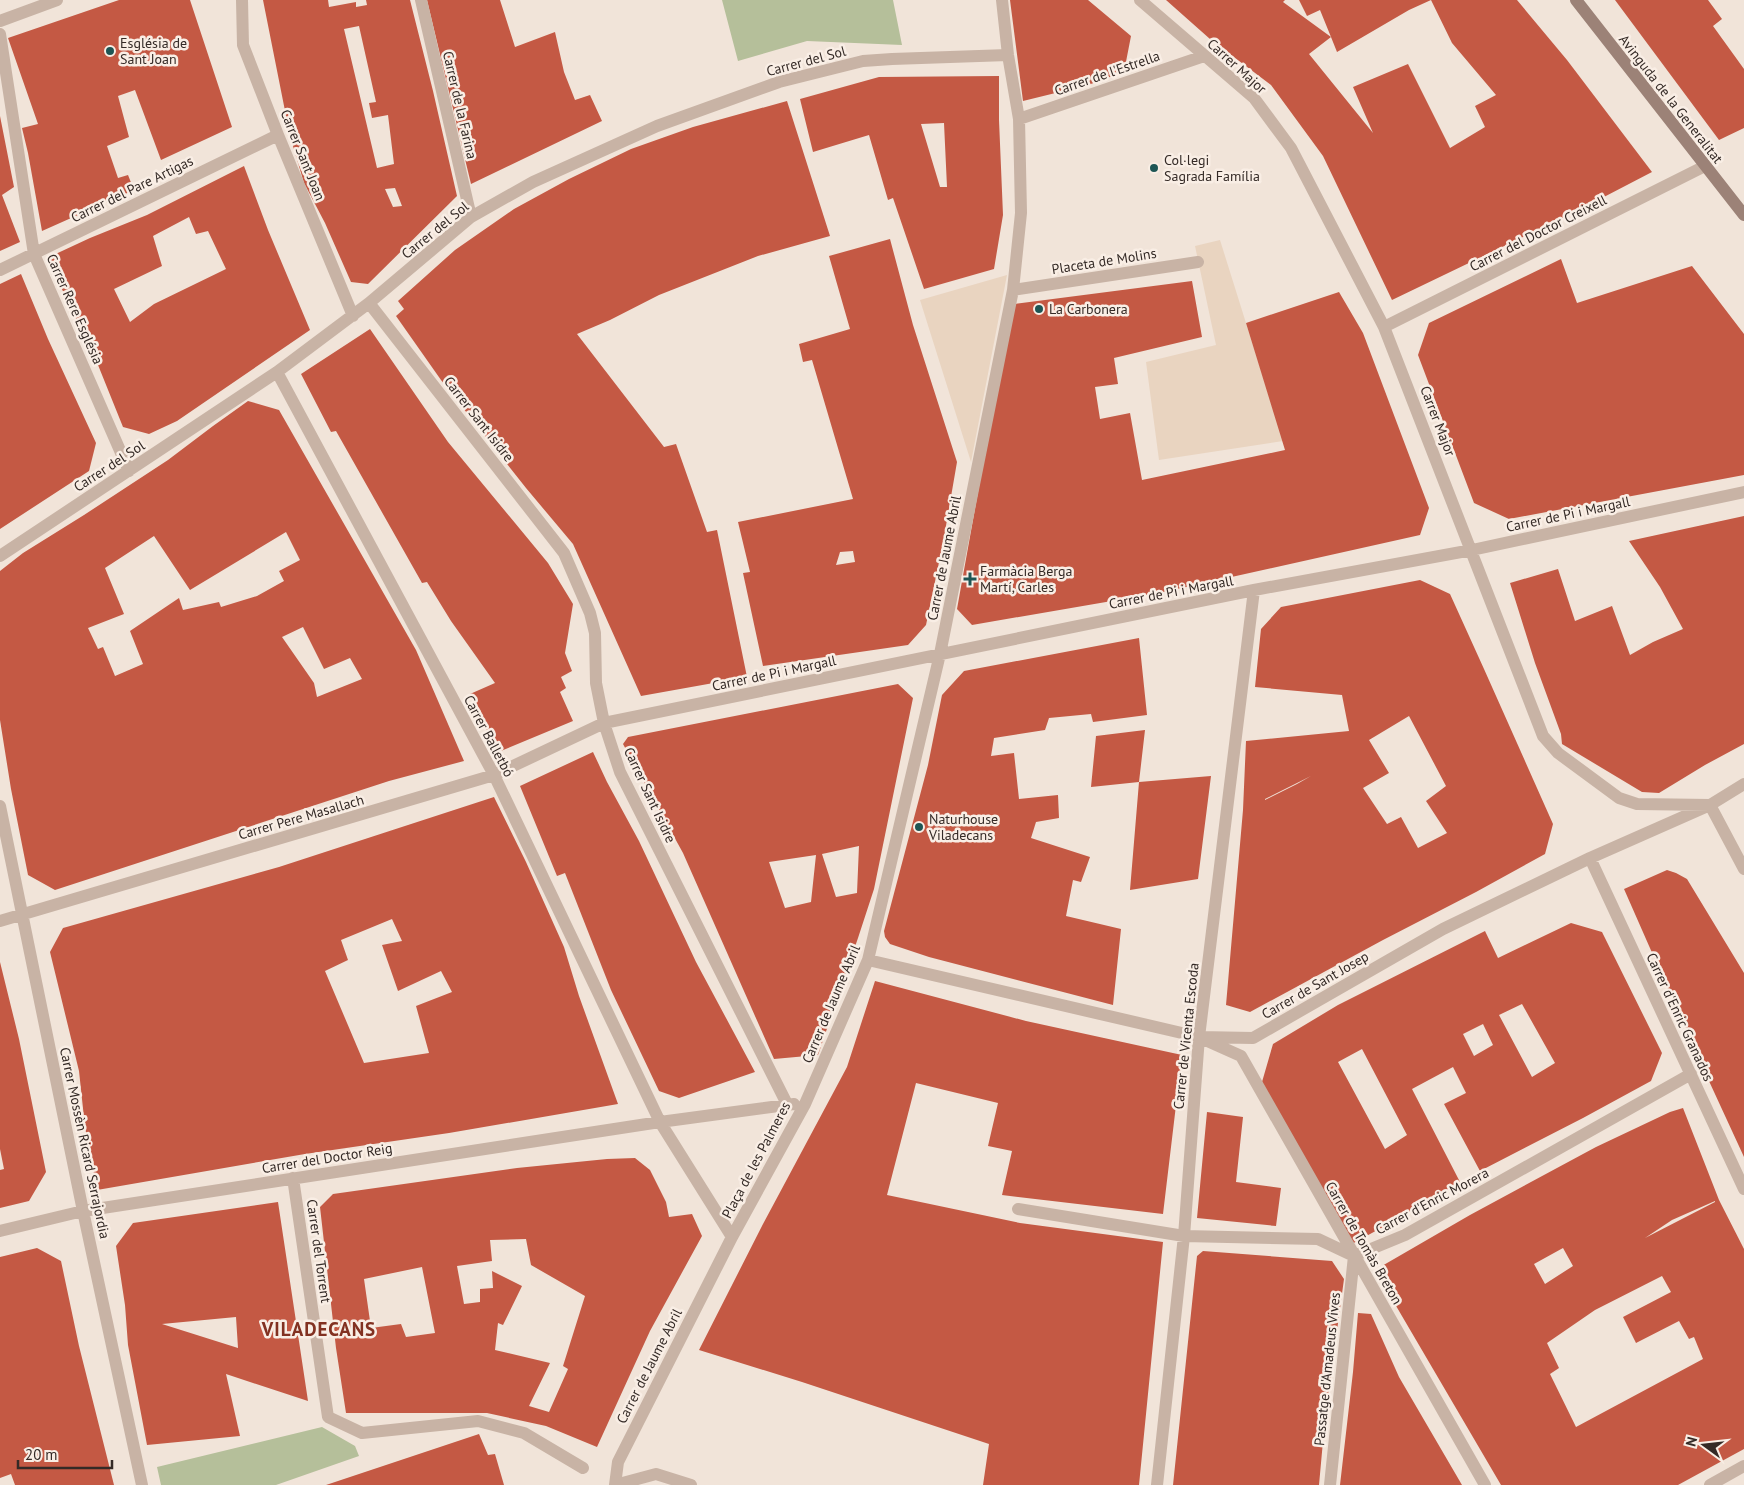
<svg xmlns="http://www.w3.org/2000/svg" width="1744" height="1485" viewBox="0 0 1744 1485" font-family="'PT Sans',sans-serif">
<rect width="100%" height="100%" fill="#f1e4d9"/>
<path fill="#b5bf9a" d="M722 0H893L902 45 807 41 738 61Z
M322 1427 355 1446 359 1456 276 1485H161L157 1467Z"/>
<path fill="#e9d4c0" d="M1220 240 1283 441 1159 460 1146 362 1216 345 1195 246Z
M1007 275 971 462 920 300Z"/>
<path fill="#c45944" fill-rule="evenodd" d="M119 0H190L232 127 161 160 135 90 118 96 129 137 107 146 118 178 128 175 134 190 42 231 28 153 22 128 38 124 8 38Z
M263 0H328L329 7 356 2V7L367 5 366 0H410L433 91 457 196 368 284 351 282 325 223 304 183 290 136ZM359 26 376 102 369 103 372 118 388 115 394 164 377 168 344 29ZM395 188 402 206 393 207 385 189Z
M427 0H500L515 47 555 32 564 72 575 100 590 95 602 121 471 184Z
M1010 0H1088L1131 36 1124 72 1088 85 1023 101Z
M1166 0H1285L1283 2 1331 37 1320 10 1307 16 1299 0H1517L1567 60 1652 172 1577 211 1392 300 1323 156 1271 85 1210 39ZM1431 0 1452 43 1496 95 1475 106 1485 127 1450 148 1408 64 1353 87 1373 133 1309 54 1331 37 1337 52 1409 10Z
M1615 0H1708L1722 19 1713 26 1744 69V128L1719 140Z
M999 76V120L1003 215 994 269 924 289 893 198 888 200 869 135 813 152 800 99 879 77ZM944 123 947 187H940L921 124Z
M787 101 830 236 758 256 659 295 610 320 577 334 664 447 676 444 707 532 717 530 747 677 641 696 573 544 526 488 441 380 396 316 404 309 398 301 455 250 514 209 569 179 631 149 693 127Z
M0 116 14 187 2 195 20 242 0 251Z
M244 166 268 230 310 330 177 421 149 434 123 427 96 360 47 258 90 238 147 215ZM189 217 196 234 208 231 226 269 154 304 130 322 114 289 162 266 153 236Z
M890 239 913 325 957 462 943 543 926 625 908 645 763 666 743 573 750 572 738 522 853 499 812 360 803 362 799 344 850 329 829 256ZM853 551 855 562 836 565 840 552Z
M1561 259 1577 303 1692 266 1744 334V475L1509 519 1474 503 1418 355 1429 323Z
M21 274 48 339 96 443 89 471 0 529V284Z
M1192 281 1202 337 1114 358 1118 384 1095 387 1100 419 1130 413 1142 480 1285 450 1246 323 1339 292 1363 333 1429 508 1420 535 1164 592 972 625 957 609 987 442 1015 304Z
M370 329 448 442 548 563 573 604 565 653 572 671 561 677 566 688 560 692 573 721 496 753 470 694 495 683 451 621 427 582 422 583 336 431 331 432 301 374Z
M248 401 279 410 416 650 464 761 389 781 55 890 28 875 11 789 0 720V571L23 553 84 515 168 460 213 426ZM286 532 300 560 279 571 284 581 257 596 221 607 219 602 183 610 179 598 130 631 143 664 115 676 103 647 98 649 88 628 124 614 105 568 154 536 190 590ZM303 627 324 669 350 658 362 679 317 697 314 683 282 637Z
M1744 516V744L1705 765 1659 793 1642 792 1562 744 1561 734 1535 663 1510 583 1558 569 1575 621 1612 606 1630 655 1653 642 1683 629 1660 587 1629 541Z
M1420 580 1450 594 1484 669 1553 824 1545 854 1476 892 1383 940 1250 1012 1226 1005 1243 810 1246 741 1349 731 1342 695 1255 687 1261 629 1281 607ZM1409 716 1446 786 1426 801 1447 833 1418 848 1401 817 1387 824 1363 788 1389 773 1369 740ZM1311 776 1297 784 1265 800V799Z
M1139 638 1147 715 1093 722 1091 714 1049 718 1045 730 994 738 991 756 1014 753 1019 799 1058 795 1059 818 1036 822 1031 838 1090 857 1081 882 1073 880 1066 916 1121 929 1113 1005 929 957 890 944 885 937 884 931 928 765 942 695 964 671Z
M898 684 913 698 874 889 858 938 818 1055 774 1059 683 853 623 744 628 737ZM859 846 857 893 836 897 822 854ZM816 855 811 902 785 908 769 862Z
M1145 730 1139 782 1091 787 1096 736Z
M593 752 607 782 639 841 696 962 755 1072 679 1098 659 1091 611 990 565 873 557 876 520 786Z
M1211 776 1198 879 1130 890 1139 782Z
M494 797 526 862 564 947 579 996 618 1104 449 1133 305 1154 97 1190 85 1127 79 1071 50 952 63 928 279 867ZM392 919 402 941 382 945 398 991 441 971 452 992 416 1006 429 1053 364 1063 325 971 348 960 341 940Z
M1667 870 1676 873 1687 879 1744 973V1157L1697 1055 1624 889Z
M1571 923 1602 932 1662 1053 1651 1081 1583 1118 1480 1171 1444 1104 1466 1093 1453 1067 1412 1089 1460 1182 1403 1216 1350 1245 1262 1082 1273 1044 1338 1005 1485 931 1498 958ZM1522 1004 1555 1063 1532 1077 1499 1015ZM1483 1024 1493 1045 1474 1056 1463 1034ZM1362 1049 1407 1135 1385 1149 1338 1062Z
M0 962 19 1039 46 1172 29 1201 0 1208V1170L4 1169 0 1149Z
M875 981 1026 1021 1182 1055 1163 1214 1002 1195 1012 1151 988 1146 998 1103 916 1083 887 1195 1020 1223 1163 1242 1139 1485H983L989 1444 802 1382 699 1350 763 1224 847 1067Z
M1683 1108 1719 1200 1744 1249V1449L1678 1485H1501L1375 1270 1470 1215 1596 1147 1670 1112ZM1715 1201V1202L1645 1238 1672 1220ZM1563 1248 1573 1266 1545 1284 1534 1264ZM1662 1276 1671 1292 1623 1317 1636 1343 1679 1321 1689 1339 1694 1337 1703 1359 1576 1427 1550 1374 1559 1368 1547 1343 1595 1310Z
M1207 1112 1243 1117 1236 1182 1281 1188 1276 1226 1197 1218Z
M635 1158 650 1170 666 1202 669 1217 692 1214 702 1236 650 1331 597 1447 546 1426 487 1413H346L336 1348 320 1207 333 1194 517 1168 607 1159ZM526 1239 531 1265 585 1296 563 1366 568 1369 549 1412 529 1406 550 1363 495 1350 498 1323 503 1325 522 1286 492 1271 493 1288 480 1289V1302L464 1304 457 1266 492 1261 490 1240ZM422 1267 435 1333 406 1337 401 1324 371 1328 364 1279Z
M278 1202 308 1401 226 1374 240 1436 147 1445 128 1345 125 1305 116 1246 133 1223ZM236 1317 238 1348 162 1324Z
M37 1248 61 1261 79 1346 114 1485H15L11 1474 0 1478V1257Z
M1203 1251 1332 1261 1344 1279 1325 1419 1319 1485H1173L1197 1256Z
M1358 1313 1371 1314 1399 1377 1462 1485H1340L1353 1372Z
M479 1434 488 1455 495 1454 504 1485H326Z"/>
<g fill="none" stroke-linecap="round" stroke-linejoin="round">
<path stroke="#c8b3a5" stroke-width="12" d="M242 0 243 45 278 135 353 316
M421 0 471 217
M1140 0 1254 98 1291 148 1384 327 1543 736 1558 753 1619 798 1637 804 1710 805 1744 869
M0 21 57 0
M0 34 34 254 129 471
M1019 119 1204 56
M0 270 278 135
M1013 290 1198 262
M369 303 564 553 590 613 595 633 596 683 604 723 620 772 787 1104
M1384 327 1705 166
M0 556 277 372 369 303 471 217 533 182 657 126 779 82 863 61 892 59 1008 55
M0 806 83 1211 142 1485
M1590 858 1744 1189
M0 921 494 775 604 723 1254 590 1472 550 1744 492
M868 960 1199 1037 1253 1038 1443 929 1590 858 1710 805 1744 784
M1203 1039 1241 1056 1485 1485
M293 1178 328 1417 362 1433 478 1421 524 1433 583 1468
M1018 1209 1184 1236 1318 1239 1354 1256 1405 1235 1691 1074
M0 1231 83 1211 660 1122 494 775 277 372
M732 1237 660 1122 794 1104
M615 1485 618 1462 732 1237 805 1104 868 960 940 654 1013 290 1021 213 1019 119 1008 55 1002 0
M615 1485 656 1474 691 1485
M1157 1485 1184 1236 1199 1037 1254 590
M1330 1485 1354 1256
M1710 1485 1744 1466"/>
<path stroke="#9c8277" stroke-width="12" d="M1576 0 1744 215"/>
</g>
<g fill="#1d5554" stroke="#f9eee5" stroke-width="2">
<circle cx="110" cy="51" r="5"/>
<circle cx="1154" cy="168" r="5"/>
<circle cx="1039" cy="309" r="5"/>
<path d="M967.5 571.5h5v5h5v5h-5v5h-5v-5h-5v-5h5z"/>
<circle cx="919" cy="827" r="5"/>
</g>
<g text-anchor="middle" stroke-width="5" stroke-linejoin="round" paint-order="stroke">
<g font-size="14" fill="#342a26" stroke="#f9eee5" text-anchor="start">
<text x="120" y="48">Església de<tspan x="120" dy="16">Sant Joan</tspan></text>
<text x="1164" y="165">Col·legi<tspan x="1164" dy="16">Sagrada Família</tspan></text>
<text x="1049" y="314">La Carbonera</text>
<text x="980" y="576">Farmàcia Berga<tspan x="980" dy="16">Martí, Carles</tspan></text>
<text x="929" y="824">Naturhouse<tspan x="929" dy="16">Viladecans</tspan></text>
</g>
<g font-size="14" fill="#342a26" stroke="#f9eee5">
<text transform="translate(806 61) rotate(-15)" y="5">Carrer del Sol</text>
<text transform="translate(1237 66) rotate(42)" y="5">Carrer Major</text>
<text transform="translate(1107 73) rotate(-19)" y="5">Carrer de l'Estrella</text>
<text transform="translate(1671 99) rotate(52)" y="5">Avinguda de la Generalitat</text>
<text transform="translate(460 105) rotate(77)" y="5">Carrer de la Farina</text>
<text transform="translate(303 155) rotate(68)" y="5">Carrer Sant Joan</text>
<text transform="translate(132 189) rotate(-26)" y="5">Carrer del Pare Artigas</text>
<text transform="translate(435 230) rotate(-39)" y="5">Carrer del Sol</text>
<text transform="translate(1538 233) rotate(-27)" y="5">Carrer del Doctor Creixell</text>
<text transform="translate(1104 261) rotate(-9)" y="5">Placeta de Molins</text>
<text transform="translate(75 309) rotate(66)" y="5">Carrer Rere Església</text>
<text transform="translate(479 419) rotate(52)" y="5">Carrer Sant Isidre</text>
<text transform="translate(1438 421) rotate(69)" y="5">Carrer Major</text>
<text transform="translate(109 466) rotate(-33)" y="5">Carrer del Sol</text>
<text transform="translate(1568 514) rotate(-12)" y="5">Carrer de Pi i Margall</text>
<text transform="translate(944 558) rotate(-79)" y="5">Carrer de Jaume Abril</text>
<text transform="translate(1171 592) rotate(-11)" y="5">Carrer de Pi i Margall</text>
<text transform="translate(774 673) rotate(-12)" y="5">Carrer de Pi i Margall</text>
<text transform="translate(489 736) rotate(62)" y="5">Carrer Balletbó</text>
<text transform="translate(650 795) rotate(65)" y="5">Carrer Sant Isidre</text>
<text transform="translate(301 817) rotate(-16)" y="5">Carrer Pere Masallach</text>
<text transform="translate(1315 985) rotate(-30)" y="5">Carrer de Sant Josep</text>
<text transform="translate(831 1004) rotate(-67)" y="5">Carrer de Jaume Abril</text>
<text transform="translate(1680 1017) rotate(65)" y="5">Carrer d'Enric Granados</text>
<text transform="translate(1186 1036) rotate(-84)" y="5">Carrer de Vicenta Escoda</text>
<text transform="translate(85 1143) rotate(78)" y="5">Carrer Mossèn Ricard Serrajordia</text>
<text transform="translate(327 1158) rotate(-9)" y="5">Carrer del Doctor Reig</text>
<text transform="translate(756 1160) rotate(-62)" y="5">Plaça de les Palmeres</text>
<text transform="translate(1432 1201) rotate(-28)" y="5">Carrer d'Enric Morera</text>
<text transform="translate(1364 1243) rotate(60)" y="5">Carrer de Tomàs Breton</text>
<text transform="translate(319 1251) rotate(82)" y="5">Carrer del Torrent</text>
<text transform="translate(649 1366) rotate(-63)" y="5">Carrer de Jaume Abril</text>
<text transform="translate(1327 1369) rotate(-84)" y="5">Passatge d'Amadeus Vives</text>
</g>
<g font-size="19" font-weight="bold" letter-spacing="1" fill="#823121" stroke="#f9eee5">
<text x="319" y="1336">VILADECANS</text>
</g>
</g>
<g transform="translate(1704 1445) rotate(285)" stroke="#f9eee5" stroke-width="4" paint-order="stroke">
<path d="M0-4L9 19L0 12L-9 19Z" fill="#342a26"/>
<text y="-8" font-size="14" font-weight="bold" text-anchor="middle" fill="#342a26">N</text>
</g>
<path d="M18 1460v8h94v-8" fill="none" stroke="#342a26" stroke-width="2.5"/>
<text x="25" y="1460" font-size="15" fill="#342a26" stroke="#f9eee5" stroke-width="4" paint-order="stroke">20 m</text>
</svg>
